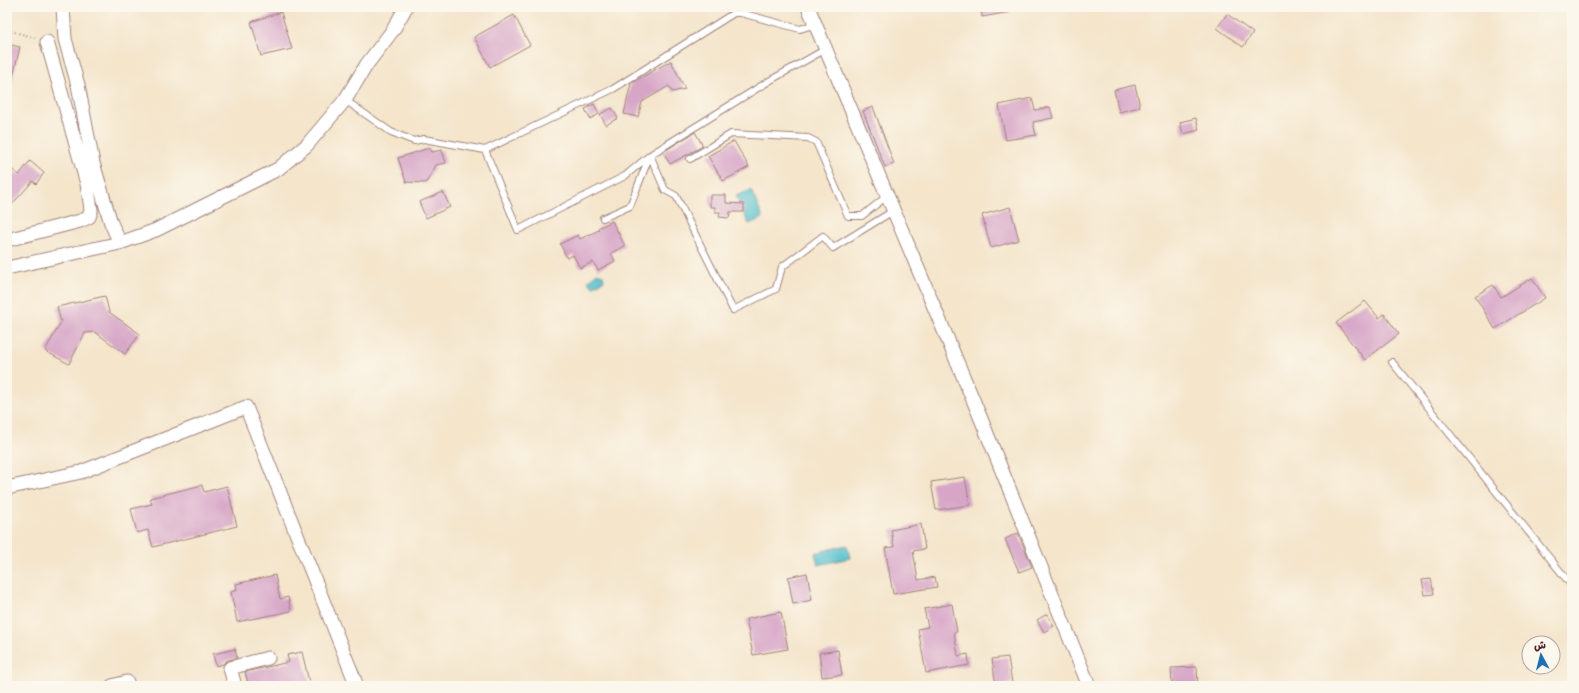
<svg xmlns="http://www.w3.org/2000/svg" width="1579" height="693" viewBox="0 0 1579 693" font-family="Dekko,'Playpen Sans Arabic',sans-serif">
<rect width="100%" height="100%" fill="#fbf7ec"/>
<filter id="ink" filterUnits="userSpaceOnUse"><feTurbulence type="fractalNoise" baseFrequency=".025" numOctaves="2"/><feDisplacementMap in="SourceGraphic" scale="8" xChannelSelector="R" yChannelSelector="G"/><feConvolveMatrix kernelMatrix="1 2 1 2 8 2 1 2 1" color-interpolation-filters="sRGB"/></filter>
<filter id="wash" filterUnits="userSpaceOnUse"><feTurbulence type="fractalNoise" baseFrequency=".012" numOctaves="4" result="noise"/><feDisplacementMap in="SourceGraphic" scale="16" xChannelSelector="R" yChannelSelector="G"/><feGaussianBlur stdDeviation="0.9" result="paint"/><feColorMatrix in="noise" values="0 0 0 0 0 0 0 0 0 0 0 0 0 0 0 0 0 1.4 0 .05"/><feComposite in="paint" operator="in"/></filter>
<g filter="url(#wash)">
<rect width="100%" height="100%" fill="#f4e5cb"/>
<path fill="#54c0ce" stroke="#4f707c" d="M751 190 763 218 749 224 736 196Z
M597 273 603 275 604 280 593 287 588 281Z
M847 545 850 558 818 565 815 553Z"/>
<g id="blocks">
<path fill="#d7a6c7" d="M981 7H1010V12L982 17Z
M281 12 292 49 261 56 251 22Z
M1227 14 1253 33 1243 47 1217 28Z
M514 15 530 45 490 67 474 37Z
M7 44 20 47 11 85 7 84Z
M671 61 685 89 672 92 669 86 642 102 638 117 624 114 631 83Z
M1135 85 1140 107 1119 112 1114 90Z
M1032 98 1035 110 1050 107 1053 118 1033 122 1036 135 1006 140 999 105Z
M594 104 599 114 590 119 585 109Z
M873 107 894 164 885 167 863 111Z
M612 108 618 118 606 125 600 114Z
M1196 118 1199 130 1183 134 1180 122Z
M695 132 703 146 670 164 663 152Z
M734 141 749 167 723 181 708 156Z
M429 148 432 152 442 150 446 163 436 165 426 183 406 182 398 158Z
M30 161 44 173 36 184 33 181 7 210V165L19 175Z
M443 192 450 207 426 218 419 202Z
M710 195H726V203L744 204V212H730L729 218 719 217 720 212H715V207H710Z
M1010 207 1019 240 991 248 982 215Z
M612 221 625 246 611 253 615 261 598 270 593 262 580 268 573 255 567 258 560 244 578 235 580 239 599 230 598 228Z
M1532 278 1545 298 1495 329 1475 296 1493 285 1501 297Z
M105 296 109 312 140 334 125 354 95 332 85 333 69 364 45 351 61 322 57 307Z
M1365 301 1379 318 1384 314 1399 334 1365 360 1336 323Z
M965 477 970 505 936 510 931 482Z
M202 485 204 492 227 486 237 526 153 547 148 530 137 533 131 509 152 504 150 498Z
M921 524 925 549 913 551 918 580 935 577 937 587 893 594 885 548 894 547 891 530Z
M1018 533 1032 567 1019 572 1005 539Z
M807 573 812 600 793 604 788 577Z
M275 575 280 599 288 597 291 611 237 622 231 592 237 590 236 584Z
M1431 579 1434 594 1425 595 1422 580Z
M952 604 957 632H954L958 656 968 654 969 665 926 673 918 629 928 627 924 609Z
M781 612 788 649 753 655 746 619Z
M1047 614 1054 626 1044 632 1037 620Z
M235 649 237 658 228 660 223 664 216 666 213 654Z
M838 650 842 675 822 677 819 653Z
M302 652 310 686H249L245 672 289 662 287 655Z
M1008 657 1012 683 996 686 992 659Z
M1197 667 1198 686H1172L1171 668Z"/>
</g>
</g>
<g filter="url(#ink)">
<use href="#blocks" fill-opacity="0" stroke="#9f827b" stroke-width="1"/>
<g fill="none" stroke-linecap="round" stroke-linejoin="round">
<defs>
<path id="lane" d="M816 24 800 29 741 13H734L613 89 485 150 518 230 625 176 650 155 665 190 676 196 733 310 776 289 782 267 823 236 833 248 893 211
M345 100 391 132 414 141 424 139 485 150
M690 159 731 134 808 138 816 142 848 216H862L887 196
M603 218 630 206 650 155 769 81 826 49
M1392 362 1572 586"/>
<path id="street" d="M63 7 65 39 78 85 93 163 111 223 120 243 156 230 278 169 307 145 345 100 367 64 393 30 406 7
M808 7 979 414 1089 686
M7 240 80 221 89 217 91 211 90 202 87 184 47 42
M7 268 120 243
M7 488 81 472 246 407 357 686
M112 686 127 682
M235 686 230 668 268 658"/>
</defs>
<use href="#lane" stroke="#9f827b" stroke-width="8"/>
<use href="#street" stroke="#9f827b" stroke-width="15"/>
<path stroke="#9f827b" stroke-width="2" stroke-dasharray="1 3" stroke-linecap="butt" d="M7 30 36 38"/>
<use href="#lane" stroke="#fff" stroke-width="6"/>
<use href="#street" stroke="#fff" stroke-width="13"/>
</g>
</g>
<rect width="1579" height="693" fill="none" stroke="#fbf7ec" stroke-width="24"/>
<g transform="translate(1541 655) rotate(353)"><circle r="19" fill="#fbf7ec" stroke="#b4a19f"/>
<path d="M0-3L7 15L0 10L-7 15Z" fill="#1f6fb2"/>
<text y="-6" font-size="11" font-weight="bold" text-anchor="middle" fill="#4a1f2b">ش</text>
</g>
</svg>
